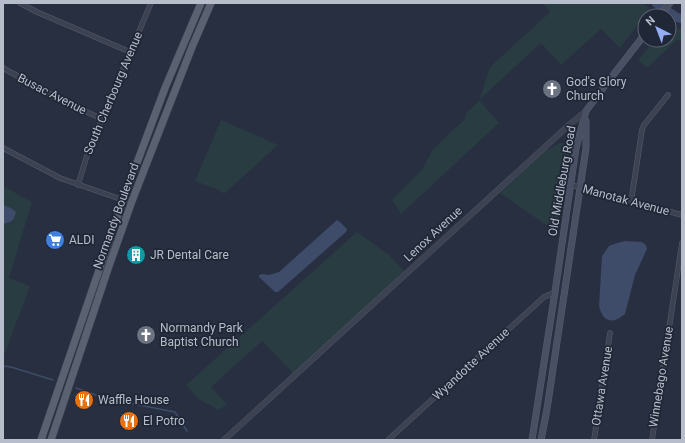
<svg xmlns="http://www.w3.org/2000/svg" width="685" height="443" viewBox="0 0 685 443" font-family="Roboto,sans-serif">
<rect width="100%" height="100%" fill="#272f41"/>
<path fill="#293c42" d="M543 3H643L650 8 620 48 601 29 561 65 541 43 479 100 499 123 401 214 392 200 422 170 433 149 465 119 466 113 479 101 490 67 550 12Z
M669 28 682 29V41L677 40 647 68 638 60 654 40H669Z
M221 120 278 145 224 194 221 191 195 181Z
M560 143 571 144 556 232 500 193 543 152Z
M3 186 32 202 9 278 30 286 3 358V224C12 222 14 221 16 213L11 208 3 205Z
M357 232 388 254 405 272 293 373 262 341 211 387 227 404 219 410 198 399 186 385Z"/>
<path fill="#3e4b69" d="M3 205 11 208 16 212C14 221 12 222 3 224Z
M337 220 341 223 347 229 346 232 278 292H275L259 277V275L262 274 269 275 279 272Z
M625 241 642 242 646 245 647 249 635 275 625 314C612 325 603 322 599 306L602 256 609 246 614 244Z"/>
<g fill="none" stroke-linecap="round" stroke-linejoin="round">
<path stroke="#3e4b69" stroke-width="1.5" d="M3 366 11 367 53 380
M76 388 99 396 123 402 175 412 187 431"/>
<path stroke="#3e4b69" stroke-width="9" d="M656 3 676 17 682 19"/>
<defs>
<path id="minor" d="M20 3 37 12 130 52
M3 68 61 100 102 119
M3 148 60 178 123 200 132 201
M78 185 88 152 151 3
M571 185 682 215
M631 202 642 130 644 125 668 95
M388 440 511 327 544 297 555 292
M594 440 610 333
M652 440 682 243"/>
<path id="tertiary" d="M224 440 569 125 586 111"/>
<path id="secondary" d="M659 16 670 3
M532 440 555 292 576 148 586 111 607 83 645 34
M541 440 547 409 586 148V121"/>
<path id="primary" d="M41 440 123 200 165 88 201 3
M51 440 109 266 132 201 192 47 211 3"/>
</defs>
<use href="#minor" stroke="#565d6b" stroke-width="5.5"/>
<use href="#tertiary" stroke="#565d6b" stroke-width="6"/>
<use href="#secondary" stroke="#565d6b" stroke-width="7"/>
<use href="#primary" stroke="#454b5a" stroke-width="8"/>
<use href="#minor" stroke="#3c4251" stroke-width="4.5"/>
<use href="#tertiary" stroke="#3c4251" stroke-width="5.5"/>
<use href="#secondary" stroke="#4a5063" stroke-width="6"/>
<use href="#primary" stroke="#5a6170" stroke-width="7"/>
</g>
<defs>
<symbol id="church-disc" viewBox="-11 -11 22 22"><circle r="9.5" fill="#6b7280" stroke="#202736"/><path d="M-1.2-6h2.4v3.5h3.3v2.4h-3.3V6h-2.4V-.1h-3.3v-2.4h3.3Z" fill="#fff"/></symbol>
<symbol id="supermarket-disc" viewBox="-11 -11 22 22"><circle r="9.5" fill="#3f7fe0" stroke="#202736"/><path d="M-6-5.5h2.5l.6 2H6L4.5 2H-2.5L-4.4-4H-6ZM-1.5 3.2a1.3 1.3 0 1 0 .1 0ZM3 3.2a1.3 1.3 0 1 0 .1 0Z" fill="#fff"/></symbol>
<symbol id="building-disc" viewBox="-11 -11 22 22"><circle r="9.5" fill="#0f9aa8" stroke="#202736"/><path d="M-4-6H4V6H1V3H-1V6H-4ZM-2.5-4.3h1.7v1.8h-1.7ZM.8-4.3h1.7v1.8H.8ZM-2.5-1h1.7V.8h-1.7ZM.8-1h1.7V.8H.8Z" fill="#fff"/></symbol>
<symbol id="restaurant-disc" viewBox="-11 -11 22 22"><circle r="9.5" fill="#e8710a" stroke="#202736"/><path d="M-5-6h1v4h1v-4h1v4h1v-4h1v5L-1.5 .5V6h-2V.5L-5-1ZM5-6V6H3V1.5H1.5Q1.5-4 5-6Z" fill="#fff"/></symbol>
</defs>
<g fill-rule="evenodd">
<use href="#church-disc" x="541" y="78" width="22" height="22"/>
<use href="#supermarket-disc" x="44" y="229" width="22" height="22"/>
<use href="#building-disc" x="125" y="244" width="22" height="22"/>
<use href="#church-disc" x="135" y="324" width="22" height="22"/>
<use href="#restaurant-disc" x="73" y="389" width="22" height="22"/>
<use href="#restaurant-disc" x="118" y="410" width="22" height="22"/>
</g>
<g text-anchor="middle" stroke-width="3.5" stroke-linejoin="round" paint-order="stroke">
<g font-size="12" fill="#b8bdcb" stroke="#202736" text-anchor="start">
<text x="566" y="86">God's Glory<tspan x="566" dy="14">Church</tspan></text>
<text x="69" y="244">ALDI</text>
<text x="150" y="259">JR Dental Care</text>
<text x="160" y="332">Normandy Park<tspan x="160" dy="14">Baptist Church</tspan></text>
<text x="98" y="404">Waffle House</text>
<text x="143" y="425">El Potro</text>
</g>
<g font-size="12" fill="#b8bdcb" stroke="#202736">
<text transform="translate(113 93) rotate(-67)" y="4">South Cherbourg Avenue</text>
<text transform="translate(52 94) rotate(27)" y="4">Busac Avenue</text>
<text transform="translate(562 181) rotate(-80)" y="4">Old Middleburg Road</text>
<text transform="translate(626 200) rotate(15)" y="4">Manotak Avenue</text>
<text transform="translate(116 216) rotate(-70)" y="4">Normandy Boulevard</text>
<text transform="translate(433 234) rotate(-43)" y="4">Lenox Avenue</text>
<text transform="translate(471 364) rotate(-43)" y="4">Wyandotte Avenue</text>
<text transform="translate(661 377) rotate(-81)" y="4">Winnebago Avenue</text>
<text transform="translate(602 386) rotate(-81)" y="4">Ottawa Avenue</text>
</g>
</g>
<rect width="685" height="443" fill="none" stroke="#b8bdcb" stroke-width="8"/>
<g transform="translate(657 28) rotate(318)"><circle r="19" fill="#202736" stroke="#5d6372"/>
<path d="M0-3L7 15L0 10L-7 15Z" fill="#94adf4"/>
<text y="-6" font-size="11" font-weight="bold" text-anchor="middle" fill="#b8bdcb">N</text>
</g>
</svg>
